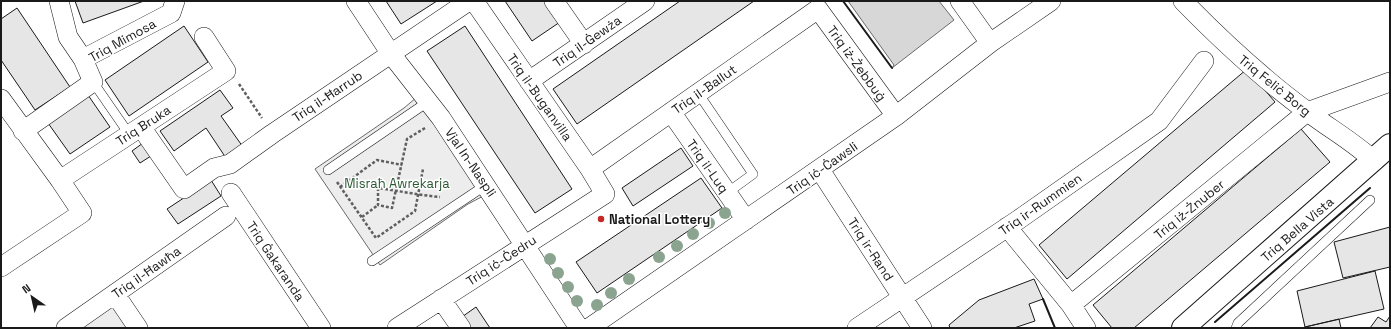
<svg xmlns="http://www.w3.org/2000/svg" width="1391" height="329" viewBox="0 0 1391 329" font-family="'Space Grotesk',sans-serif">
<rect width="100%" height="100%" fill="#fff"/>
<path fill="#ededed" stroke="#6a6a6a" d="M423 92 491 192 468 204 380 265 315 169 404 108Z
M115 294 137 328H66Z"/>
<path fill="#d7d7d7" stroke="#6a6a6a" d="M848 1H939L954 20 892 68 894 65Z"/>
<path fill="#e6e6e6" stroke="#1a1a1a" d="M75 1H144L83 23Z
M386 1H437L401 24Z
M505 1H546L560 22 532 41Z
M680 1H754L577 124 553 89Z
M17 8 70 87 35 110 1 60V19Z
M184 26 208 62 129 116 105 80Z
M465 26 572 189 535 213 427 51Z
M1247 69 1275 102 1067 279 1039 245Z
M220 90 233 108 221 116 243 147 226 158 206 128 174 151 160 131Z
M88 95 110 127 70 154 48 123Z
M1301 129 1330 162 1134 328H1112L1093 305Z
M143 143 151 156 140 163 132 151Z
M681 148 693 166 633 206 622 188Z
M701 178 722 208 597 293 576 262Z
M211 180 221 196 178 224 167 209Z
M1390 227V267L1343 278 1334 242Z
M1375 271 1384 309 1305 327 1297 291Z
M1034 279 1043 299 1029 304 1035 321 1014 328H950L949 325 979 300Z
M476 307 490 328H465L459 319Z
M1390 316V328H1370L1378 317 1386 322Z
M1339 319 1341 328H1303L1305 327Z"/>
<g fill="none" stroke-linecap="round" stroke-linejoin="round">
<defs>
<path id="service" d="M93 82 129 134
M698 93 753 174 727 193
M328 170 429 101
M372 261 486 185
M1236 328 1238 323 1370 200"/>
<path id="minor" d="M59 1 68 37 83 59
M356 1 391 54 441 118 579 328
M554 1 584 44
M960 1 990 43
M1183 1C1222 41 1263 79 1308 112 1330 129 1354 142 1374 161
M529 81 645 1
M1 99 60 180 82 213 1 267
M671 112 746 220
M141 127 184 189 214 168 230 164 272 134 469 1
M23 131 93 82 83 59 171 13 175 1
M590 169 818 9 896 116
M820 170 922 328
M60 180 226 71 204 37
M231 193 321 328
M1007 227 1071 305 1086 328
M115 294 138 328
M441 299 461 328
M1071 305 1307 112 1390 82
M66 328 226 216
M397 328 605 194 590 169 474 1
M589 328 896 116 990 43 1051 1
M857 328 1018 220 1159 121 1204 61"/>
<path id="secondary" d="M1183 328 1390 145"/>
</defs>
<use href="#service" stroke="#1a1a1a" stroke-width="10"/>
<use href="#minor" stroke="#1a1a1a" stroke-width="20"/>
<use href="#secondary" stroke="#1a1a1a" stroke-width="24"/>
<path stroke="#5f5f5f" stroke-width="2.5" stroke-dasharray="3 2" stroke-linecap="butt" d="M239 84 262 118
M425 128 407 139 392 208 378 205V188C399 191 419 195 440 197
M337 182 376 238 415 211 423 169
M340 187 377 160 402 165
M362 217 378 205"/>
<use href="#service" stroke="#fff" stroke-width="9"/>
<use href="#minor" stroke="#fff" stroke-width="19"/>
<use href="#secondary" stroke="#fff" stroke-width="22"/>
<path stroke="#1a1a1a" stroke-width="2" d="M843 1 892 68
M1043 299 1055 328
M1215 322 1370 188"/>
</g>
<g fill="#8aa48f">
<circle cx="725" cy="213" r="6"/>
<circle cx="709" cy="223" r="6"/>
<circle cx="693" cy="234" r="6"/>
<circle cx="677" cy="246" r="6"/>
<circle cx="659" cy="257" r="6"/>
<circle cx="550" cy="259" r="6"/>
<circle cx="558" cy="273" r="6"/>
<circle cx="629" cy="279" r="6"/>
<circle cx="568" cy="287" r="6"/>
<circle cx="611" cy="293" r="6"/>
<circle cx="577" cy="301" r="6"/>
<circle cx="597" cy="305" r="6"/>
</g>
<circle fill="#c62828" stroke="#fff" stroke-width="1.5" cx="601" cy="219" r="4"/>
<g text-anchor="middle" stroke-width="3" stroke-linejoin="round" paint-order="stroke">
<g font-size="13" fill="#1a1a1a" stroke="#fff">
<text transform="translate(122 40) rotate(-29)" y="5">Triq Mimosa</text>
<text transform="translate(587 41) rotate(-35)" y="5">Triq il-Ġewża</text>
<text transform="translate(857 63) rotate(54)" y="5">Triq iż-Żebbuġ</text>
<text transform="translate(1275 85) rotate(39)" y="5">Triq Feliċ Borg</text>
<text transform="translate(704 89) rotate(-35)" y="5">Triq il-Ballut</text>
<text transform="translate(327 96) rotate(-34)" y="5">Triq il-Ħarrub</text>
<text transform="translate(540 97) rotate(55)" y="5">Triq il-Buganvilla</text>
<text transform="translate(143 125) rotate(-33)" y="5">Triq Bruka</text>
<text transform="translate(471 162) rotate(56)" y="5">Vjal In-Naspli</text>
<text transform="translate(708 166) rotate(55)" y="5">Triq il-Luq</text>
<text transform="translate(822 168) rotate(-35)" y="5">Triq iċ-Ċawsli</text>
<text transform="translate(1040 204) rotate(-35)" y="5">Triq ir-Rummien</text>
<text transform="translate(1189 209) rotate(-39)" y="5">Triq iż-Żnuber</text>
<text transform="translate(1297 229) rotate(-41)" y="5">Triq Bella Vista</text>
<text transform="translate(871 249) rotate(57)" y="5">Triq ir-Rand</text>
<text transform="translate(501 260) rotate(-33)" y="5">Triq iċ-Ċedru</text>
<text transform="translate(276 261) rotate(56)" y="5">Triq Ġakaranda</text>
<text transform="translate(146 272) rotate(-35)" y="5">Triq il-Ħawħa</text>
</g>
<g font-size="13" fill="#2b5a34" stroke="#fff">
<text x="397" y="188">Misraħ Awrekarja</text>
</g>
<g font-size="13" font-weight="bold" fill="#1a1a1a" stroke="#fff" text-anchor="start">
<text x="609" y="224">National Lottery</text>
</g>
</g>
<rect width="1391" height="329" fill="none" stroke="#1a1a1a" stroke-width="4"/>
<g transform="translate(32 297) rotate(326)" stroke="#ffffff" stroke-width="3" paint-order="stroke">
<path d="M0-3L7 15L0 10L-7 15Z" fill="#1a1a1a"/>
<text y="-6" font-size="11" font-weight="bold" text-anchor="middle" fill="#1a1a1a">N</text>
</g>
</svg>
